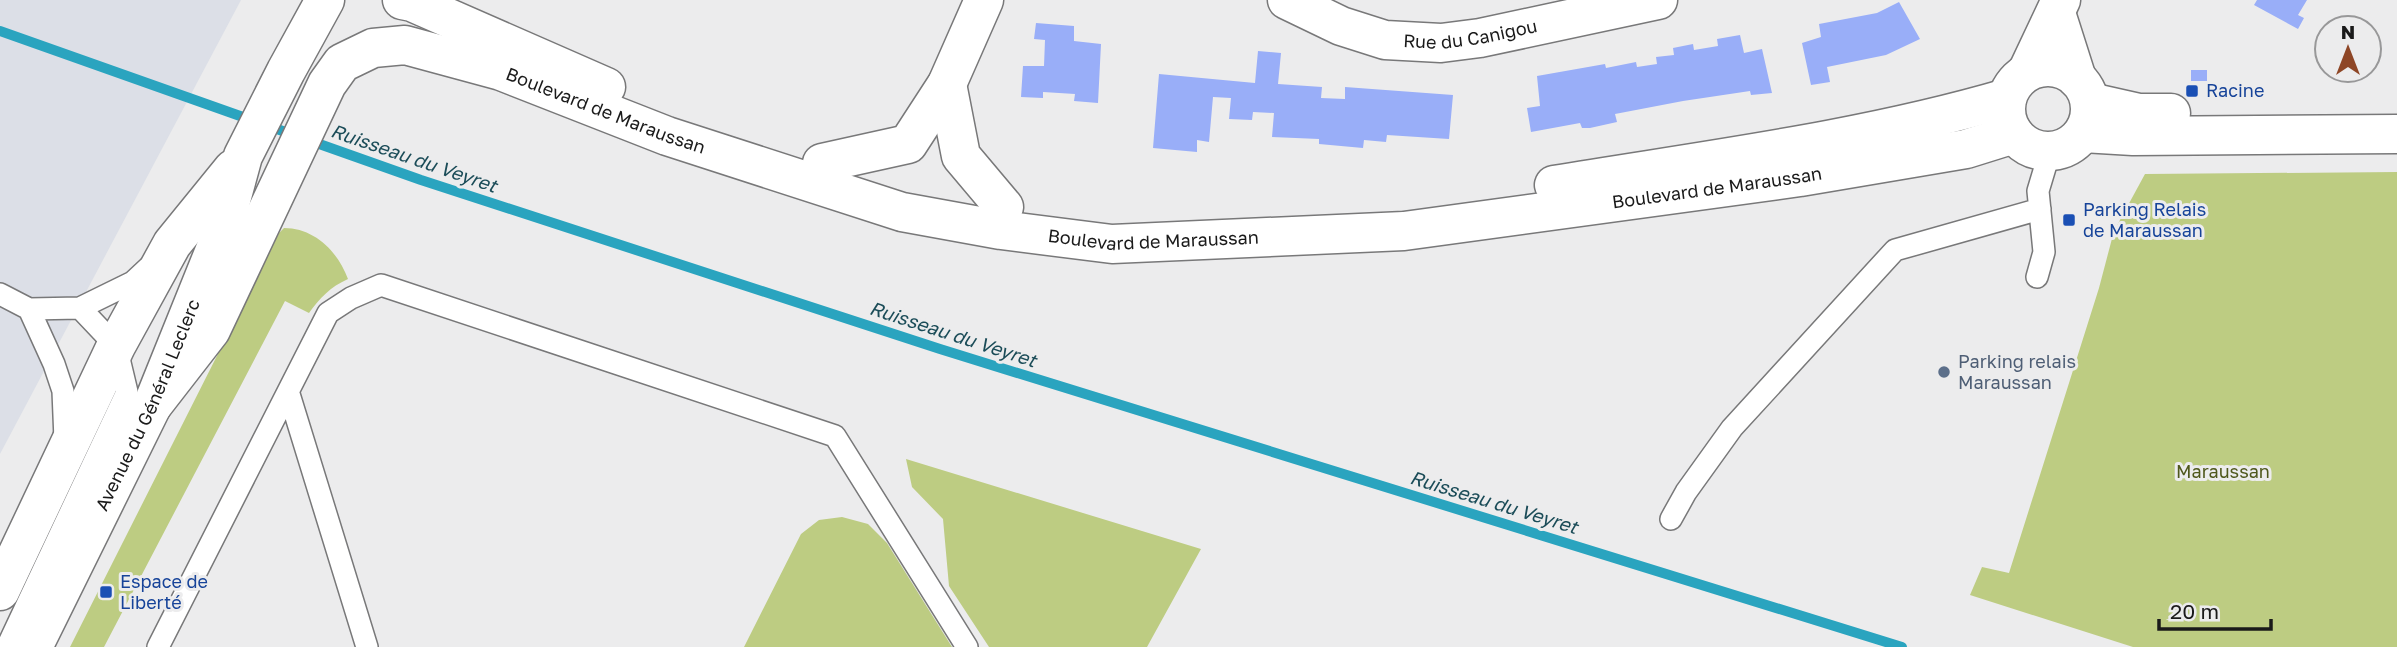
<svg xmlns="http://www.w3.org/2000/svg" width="2397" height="647" viewBox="0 0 2397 647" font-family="'Golos Text',sans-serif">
<rect width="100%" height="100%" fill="#ececed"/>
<path fill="#dcdfe7" d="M0 0H241L0 454Z"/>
<path fill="#bdcc82" d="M2397 172V647H2133L1970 595 1982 567 2009 573 2099 288 2114 231 2145 174Z
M284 228C315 228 338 252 348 279 330 287 320 298 309 313L285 301 104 647H70L279 233Z
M906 459 1201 549 1147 647H989L949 586 943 519 912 487Z
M842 517 868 524 887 543 952 647H744L801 534 819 520Z"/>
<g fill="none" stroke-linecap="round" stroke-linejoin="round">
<path stroke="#2aa4bf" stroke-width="10" d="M0 31 421 180 940 349 1902 647"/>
</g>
<path fill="#99aef8" d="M2257 0H2307L2298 15 2304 18 2298 29 2254 5Z
M1899 2 1920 39 1886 55 1827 67 1830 82 1811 85 1802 43 1821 37 1819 24 1877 13Z
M1036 23 1074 26V41L1101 44 1098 103 1074 101 1075 94 1043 92V98L1021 97 1023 66H1044L1045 40 1034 39Z
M1740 35 1744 53 1762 49 1772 93 1751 95 1750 91 1683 101 1615 114 1617 122 1590 128H1582L1580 123 1531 132 1527 108 1540 106 1537 76 1605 64 1606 68 1636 62 1637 67 1657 64 1656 57 1674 55 1673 48 1693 44 1694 50 1718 46 1717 39Z
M1258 51 1281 53 1278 84 1322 87 1321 98 1345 99V87L1453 95 1449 139 1387 135 1386 142 1364 140 1363 148 1319 144V139L1272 137 1274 113 1253 112 1252 120 1229 119 1231 98 1213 97 1209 142 1197 140V152L1153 148 1159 74 1255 83Z
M2191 70H2207V81H2191Z"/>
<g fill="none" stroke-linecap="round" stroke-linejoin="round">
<defs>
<path id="lane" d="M2037 277 2044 252 2038 191 2050 151
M0 294 29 309 80 308 133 282 148 268
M29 309 54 364 63 391 65 440
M289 394 367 647
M1671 519 1686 492 1732 428 1895 250 2040 209
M7 647 127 392 116 346 80 308
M158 647 328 313 351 298 381 285 835 436 967 647"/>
<g id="street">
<path id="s1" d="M1287 0 1341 26 1385 40 1441 43 1480 38 1658 0"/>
<path d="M2056 13 2077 79"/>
<path d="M2027 72 2061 0"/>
<path d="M947 84 961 156 1004 207"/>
<path d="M822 163 908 144 947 84 984 0"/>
</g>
<g id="secondary">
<path d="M402 0 412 2 606 87"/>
<circle cx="2048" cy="109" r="42"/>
<path d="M2090 102 2139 113H2171"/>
<path d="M2083 133 2133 136 2397 134"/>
<path d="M1554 185C1705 160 1860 141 2007 98"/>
<path id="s2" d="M152 406 211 330 327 84 342 63 373 48 405 45 501 71 667 136 902 212 1001 230 1112 244 1404 231 1800 177 1966 149 2014 134"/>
<path d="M0 591 116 346 172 244 233 169"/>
<path id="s3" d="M33 647 152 406 223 230 243 156 286 71 325 0"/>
</g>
</defs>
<use href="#lane" stroke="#787879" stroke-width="24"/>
<use href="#street" stroke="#787879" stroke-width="41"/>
<use href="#secondary" stroke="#787879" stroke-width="41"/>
<use href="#lane" stroke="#fff" stroke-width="21"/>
<use href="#street" stroke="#fff" stroke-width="38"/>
<use href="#secondary" stroke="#fff" stroke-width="38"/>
</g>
<g fill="#1a4fb4" stroke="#ececed" stroke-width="2.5">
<rect x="2185" y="84" width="14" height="14" rx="3.5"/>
<rect x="2062" y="213" width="14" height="14" rx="3.5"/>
<rect x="99" y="585" width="14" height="14" rx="3.5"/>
</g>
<circle fill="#5c6f8a" stroke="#ececed" stroke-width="2.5" cx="1944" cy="372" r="7"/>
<g text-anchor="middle" stroke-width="6" stroke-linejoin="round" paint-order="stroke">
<g font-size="18" fill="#1a1a1a" stroke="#ececed">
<text dy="6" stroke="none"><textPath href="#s1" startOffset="192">Rue du Canigou</textPath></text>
<text dy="6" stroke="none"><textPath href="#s2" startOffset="672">Boulevard de Maraussan</textPath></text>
<text dy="6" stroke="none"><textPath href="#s2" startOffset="1806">Boulevard de Maraussan</textPath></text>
<text dy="6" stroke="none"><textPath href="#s2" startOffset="1239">Boulevard de Maraussan</textPath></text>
<text dy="6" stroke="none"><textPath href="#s3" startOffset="268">Avenue du Général Leclerc</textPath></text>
</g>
<g font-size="18" fill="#164399" stroke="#ececed" text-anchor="start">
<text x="2206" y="97">Racine</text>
<text x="2083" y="216">Parking Relais<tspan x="2083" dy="21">de Maraussan</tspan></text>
<text x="120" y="588">Espace de<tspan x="120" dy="21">Liberté</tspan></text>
</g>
<g font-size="18" fill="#4e5e75" stroke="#ececed" text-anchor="start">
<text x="1958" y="368">Parking relais<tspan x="1958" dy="21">Maraussan</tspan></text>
</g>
<g font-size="18" fill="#4f581c" stroke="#ececed">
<text x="2223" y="478">Maraussan</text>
</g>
<g font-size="19" font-style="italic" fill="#1b4c58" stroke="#ececed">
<text transform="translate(414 158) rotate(19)" y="7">Ruisseau du Veyret</text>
<text transform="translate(953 334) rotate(18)" y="7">Ruisseau du Veyret</text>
<text transform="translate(1494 502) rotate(17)" y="7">Ruisseau du Veyret</text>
</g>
</g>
<g transform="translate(2348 49)"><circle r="33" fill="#ececed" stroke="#989899" stroke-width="2"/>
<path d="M0-5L12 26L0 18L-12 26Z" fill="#8e4626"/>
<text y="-10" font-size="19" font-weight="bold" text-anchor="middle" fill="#1a1a1a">N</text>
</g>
<path d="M2159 619v10h112v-10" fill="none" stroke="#1a1a1a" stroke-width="3.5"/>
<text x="2170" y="619" font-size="21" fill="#1a1a1a" stroke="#ececed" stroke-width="5" paint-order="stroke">20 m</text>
</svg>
